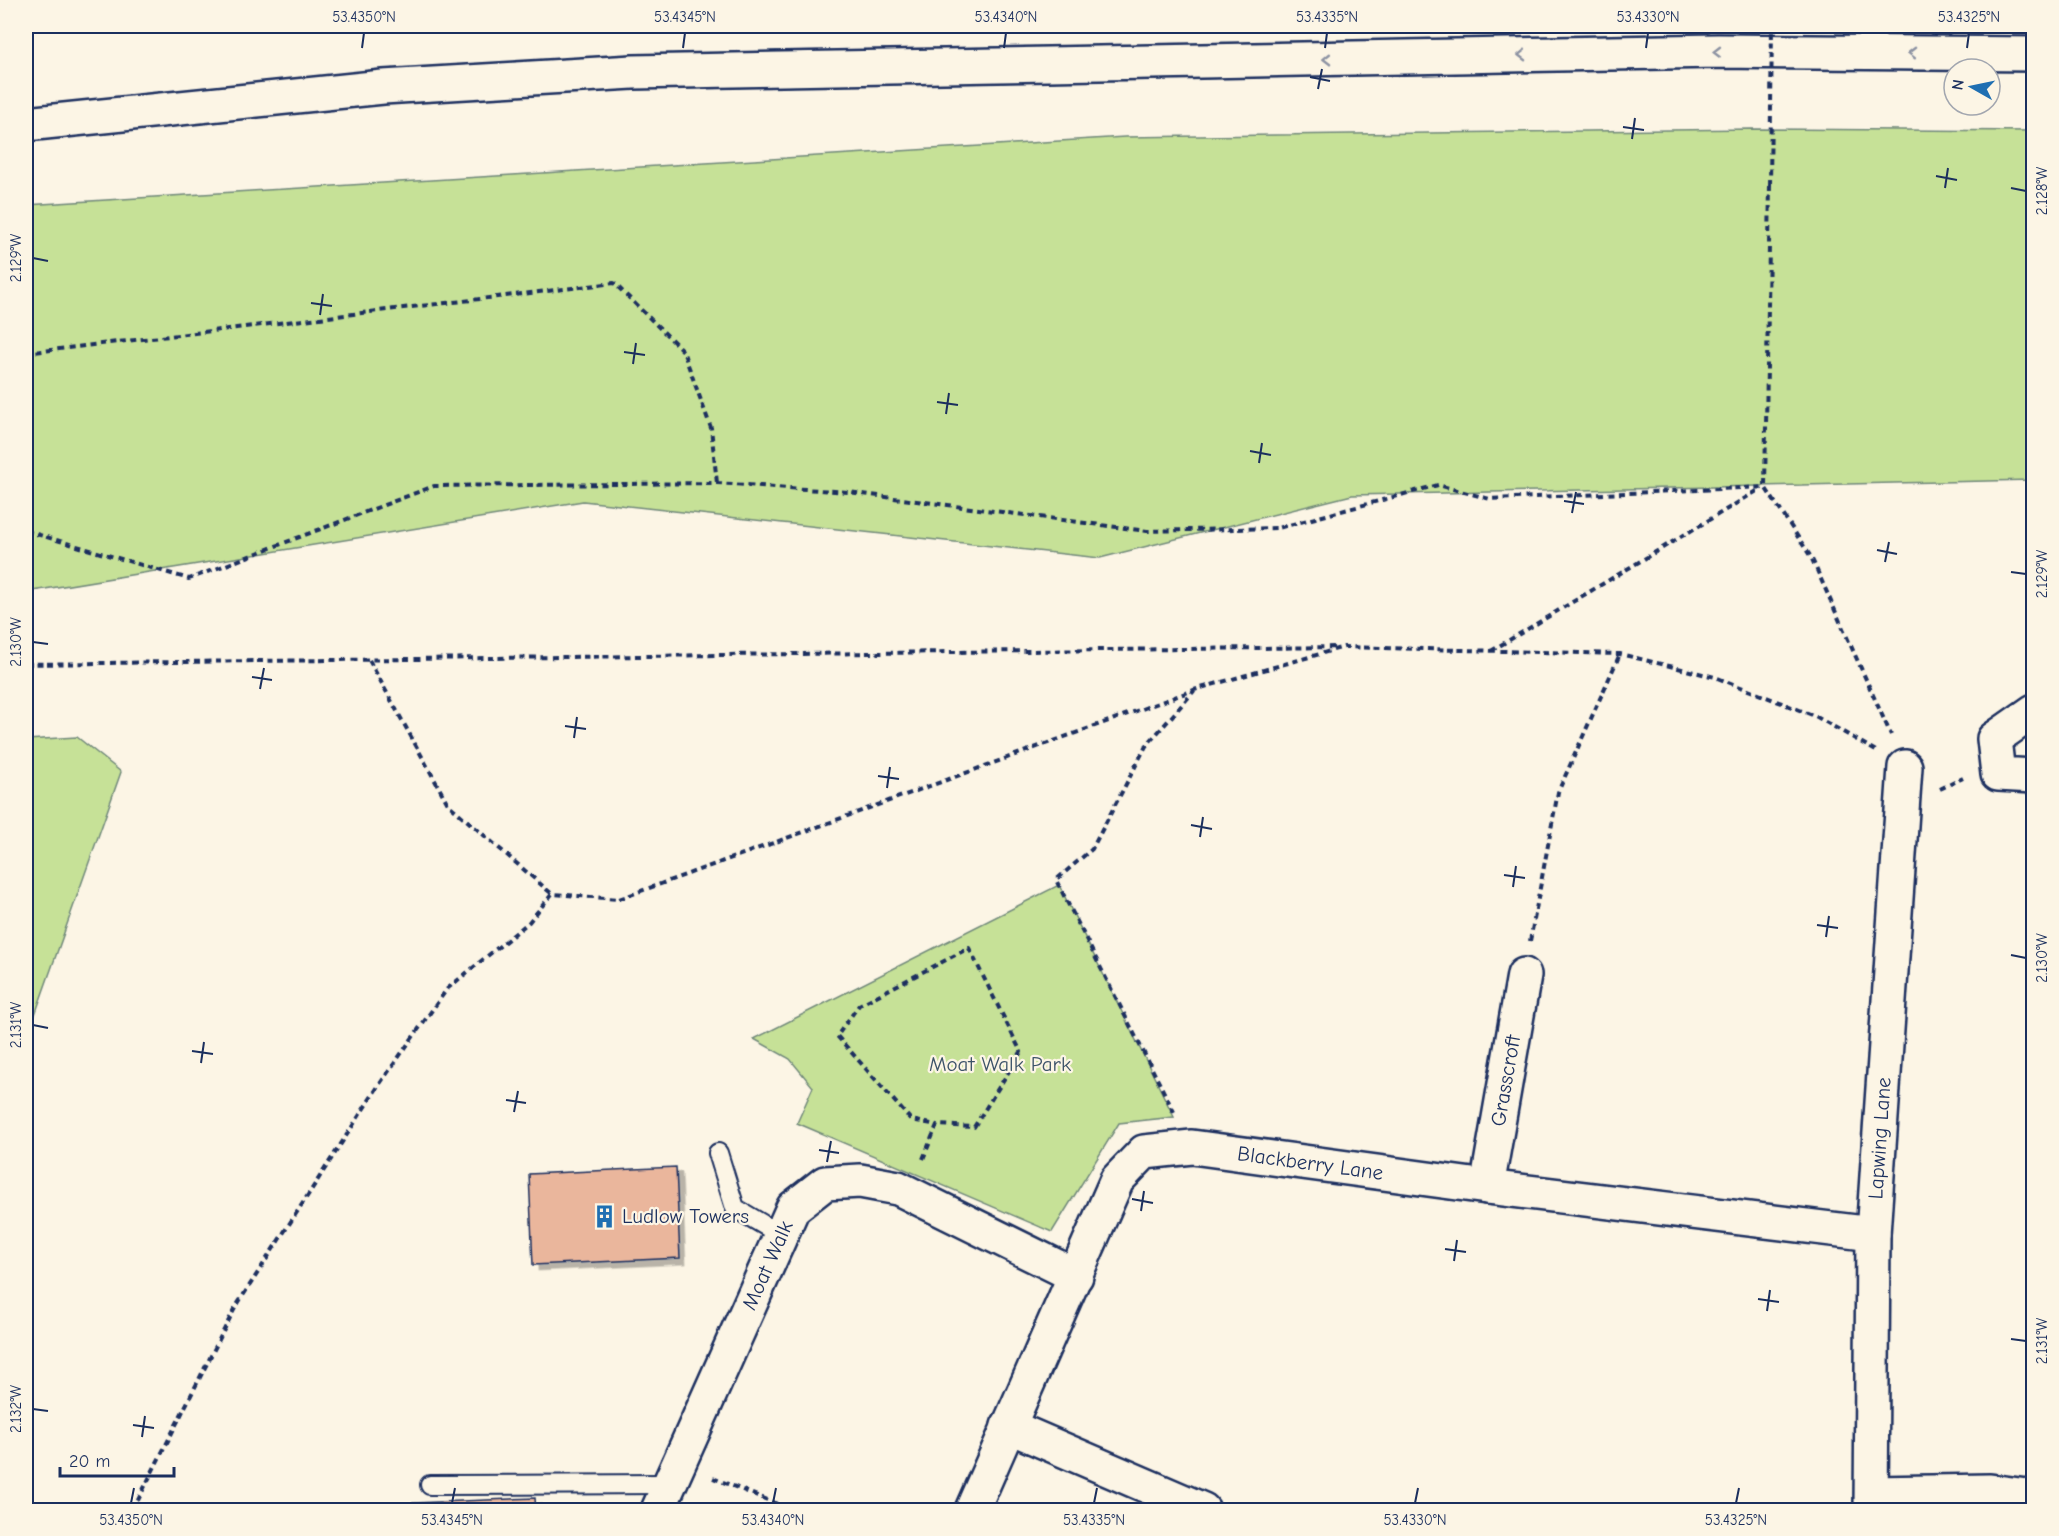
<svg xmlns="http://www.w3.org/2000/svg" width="2059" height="1536" viewBox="0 0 2059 1536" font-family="'Comic Neue',sans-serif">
<defs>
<filter id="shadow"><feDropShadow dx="5.5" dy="5.5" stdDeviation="0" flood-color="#0004"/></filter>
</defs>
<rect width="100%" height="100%" fill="#fcf5e5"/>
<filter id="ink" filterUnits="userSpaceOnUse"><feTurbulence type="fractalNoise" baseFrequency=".0167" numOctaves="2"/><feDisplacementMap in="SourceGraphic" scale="12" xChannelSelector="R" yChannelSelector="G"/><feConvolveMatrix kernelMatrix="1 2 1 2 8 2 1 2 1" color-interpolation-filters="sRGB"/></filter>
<g filter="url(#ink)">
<path fill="#c6e197" stroke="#70887a" stroke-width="1.5" d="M1753 129 2033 131V480L1352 495 1100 558 583 501 26 592V205L1125 137Z
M77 737 121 772 26 1040V740Z
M1059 885 1174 1117 1119 1123 1052 1232 797 1123 813 1087 790 1059 754 1039Z"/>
<path fill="#eab69c" stroke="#1b2f5e" stroke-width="1.5" filter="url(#shadow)" d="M676 1167 680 1258 533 1265 529 1174Z
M535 1498 536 1510H389V1504Z"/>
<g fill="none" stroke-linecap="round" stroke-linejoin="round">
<defs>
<path id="service" d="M718 1153 735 1208 781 1235
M430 1485 670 1484"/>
<g id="minor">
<path d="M2034 711 1994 739 1998 774 2034 776"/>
<path id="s1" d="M1487 1187 1524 975"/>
<path d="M1008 1426 1203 1510"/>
<path d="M1873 1493 1990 1491 2034 1497"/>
<path id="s2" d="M658 1510 793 1208 825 1183 860 1181 898 1188 1076 1276"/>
<path id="s3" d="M972 1510 1117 1180 1144 1152 1192 1147 1487 1187 1873 1234"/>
<path id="s4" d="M1871 1510 1873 1234 1905 767"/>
</g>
<path id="motorway" d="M26 124 383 87 633 72 1718 51 2034 54"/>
</defs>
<use href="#service" stroke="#1b2f5e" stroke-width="22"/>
<use href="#minor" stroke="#1b2f5e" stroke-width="38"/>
<use href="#motorway" stroke="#1b2f5e" stroke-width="38"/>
<path stroke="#1b2f5e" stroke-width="4" stroke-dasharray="6 4.5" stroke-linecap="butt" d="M1770 185 1765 487 1811 557 1891 735
M26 353 614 283 683 351 711 428 717 483
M26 531 189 579 434 486 717 483 848 492 1147 531 1278 528 1438 485 1490 499 1765 487
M1491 651 1762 488
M369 660 448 804 552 894
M26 664 1338 647
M1940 789 1963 778
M1530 941 1558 792 1620 654
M1174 1112 1056 880 1092 849 1146 746 1194 691
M923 1159 937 1125 974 1127 1021 1052 969 948 859 1005 837 1036 911 1120 937 1125
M713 1478 792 1510
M133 1510 235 1308 379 1085 447 989 529 922 552 894 619 899 1194 690 1344 647 1620 654 1715 677 1815 716 1876 751"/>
<use href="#service" stroke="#fcf5e5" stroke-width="18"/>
<use href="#minor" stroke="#fcf5e5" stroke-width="33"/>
<use href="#motorway" stroke="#fcf5e5" stroke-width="33"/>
<path stroke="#1b2f5e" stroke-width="4" stroke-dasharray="6 4.5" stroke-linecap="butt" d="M1770 185 1772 26"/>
</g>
<defs><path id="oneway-chevron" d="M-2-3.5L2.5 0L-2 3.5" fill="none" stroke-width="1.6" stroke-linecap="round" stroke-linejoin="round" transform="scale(1.5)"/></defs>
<g stroke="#8c92a2">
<use href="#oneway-chevron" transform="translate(1717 52) rotate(180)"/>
<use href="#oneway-chevron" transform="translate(1912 53) rotate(-179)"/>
<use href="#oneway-chevron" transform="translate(1522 55) rotate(179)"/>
<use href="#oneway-chevron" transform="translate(1327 59) rotate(179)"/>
</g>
</g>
<path fill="none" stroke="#1b2f5e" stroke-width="2" d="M362 48 364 33M683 48 685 33M1004 48 1006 33M1325 48 1327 33M1646 48 1648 33M1967 48 1969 33M1310 77 1330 81M1318 89 1322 69M1623 127 1644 130M1632 139 1635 118M1936 176 1957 180M1945 188 1948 168M2011 188 2026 191M33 258 48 261M311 303 332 306M320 315 323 294M624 352 645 355M633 364 636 343M937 402 958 405M946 414 949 393M1250 451 1271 455M1259 463 1262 443M1564 501 1584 504M1572 513 1576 492M1877 550 1897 554M1885 562 1889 542M2011 572 2026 574M33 642 48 644M252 677 272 680M260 689 264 668M565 726 586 729M574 738 577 717M878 776 899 779M887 788 890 767M1191 825 1212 829M1200 837 1203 817M1504 875 1525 878M1513 887 1516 866M1817 925 1838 928M1826 937 1829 916M2011 955 2026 958M33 1025 48 1028M192 1051 213 1054M201 1063 204 1042M506 1100 526 1103M514 1112 518 1091M819 1150 839 1153M827 1162 831 1141M1132 1199 1153 1203M1141 1211 1144 1191M1445 1249 1466 1252M1454 1261 1457 1240M1758 1299 1779 1302M1767 1311 1770 1290M2011 1339 2026 1341M33 1409 48 1411M133 1425 154 1428M142 1437 145 1416M131 1503 134 1488M452 1503 455 1488M773 1503 776 1488M1094 1503 1097 1488M1415 1503 1418 1488M1736 1503 1739 1488"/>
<defs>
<symbol id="building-bare" viewBox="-9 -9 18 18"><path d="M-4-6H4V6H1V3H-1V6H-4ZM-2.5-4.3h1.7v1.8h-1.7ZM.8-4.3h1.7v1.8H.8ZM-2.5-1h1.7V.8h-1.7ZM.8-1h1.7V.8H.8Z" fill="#1f6fb2" stroke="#fcf5e5" stroke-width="2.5" paint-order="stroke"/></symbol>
</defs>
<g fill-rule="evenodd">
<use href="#building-bare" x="588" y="1200" width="33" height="33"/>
</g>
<g text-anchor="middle" stroke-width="4.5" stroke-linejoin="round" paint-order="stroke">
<g font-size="21" fill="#3d5369" stroke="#fcf5e5">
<text x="1000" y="1071">Moat Walk Park</text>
</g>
<g font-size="21" fill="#1b2f5e" stroke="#fcf5e5">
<text dy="7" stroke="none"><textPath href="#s1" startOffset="108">Grasscroft</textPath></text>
<text dy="7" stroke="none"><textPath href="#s4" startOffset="372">Lapwing Lane</textPath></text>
<text dy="7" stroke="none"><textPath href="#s3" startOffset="567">Blackberry Lane</textPath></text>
<text dy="7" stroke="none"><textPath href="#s2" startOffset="268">Moat Walk</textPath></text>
</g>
<g font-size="21" fill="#1b2f5e" stroke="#fcf5e5" text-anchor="start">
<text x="622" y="1223">Ludlow Towers</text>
</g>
</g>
<rect width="2059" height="1536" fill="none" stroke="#fcf5e5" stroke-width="66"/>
<g transform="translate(1972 87) rotate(279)"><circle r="28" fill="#fcf5e5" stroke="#a2a6af" stroke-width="1.5"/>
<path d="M0-4.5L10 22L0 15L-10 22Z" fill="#1f6fb2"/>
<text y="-9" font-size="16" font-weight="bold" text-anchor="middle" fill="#1b2f5e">N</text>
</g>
<path d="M60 1467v9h114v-9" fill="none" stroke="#1b2f5e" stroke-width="3"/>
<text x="69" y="1467" font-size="18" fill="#1b2f5e" stroke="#fcf5e5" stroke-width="4.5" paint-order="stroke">20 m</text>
<rect x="33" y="33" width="1993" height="1470" fill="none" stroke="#1b2f5e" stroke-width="2"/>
<g font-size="15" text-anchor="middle" fill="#1b2f5e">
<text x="364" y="22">53.4350°N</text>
<text x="685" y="22">53.4345°N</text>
<text x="1006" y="22">53.4340°N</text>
<text x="1327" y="22">53.4335°N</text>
<text x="1648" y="22">53.4330°N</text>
<text x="1969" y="22">53.4325°N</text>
<text transform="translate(2042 191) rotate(-90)" y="5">2.128°W</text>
<text transform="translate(16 258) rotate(-90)" y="5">2.129°W</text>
<text transform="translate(2042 574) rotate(-90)" y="5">2.129°W</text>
<text transform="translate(16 642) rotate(-90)" y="5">2.130°W</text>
<text transform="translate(2042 958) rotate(-90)" y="5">2.130°W</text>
<text transform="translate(16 1025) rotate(-90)" y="5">2.131°W</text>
<text transform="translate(2042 1341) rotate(-90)" y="5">2.131°W</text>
<text transform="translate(16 1409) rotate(-90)" y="5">2.132°W</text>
<text x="131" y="1525">53.4350°N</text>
<text x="452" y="1525">53.4345°N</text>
<text x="773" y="1525">53.4340°N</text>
<text x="1094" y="1525">53.4335°N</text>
<text x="1415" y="1525">53.4330°N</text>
<text x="1736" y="1525">53.4325°N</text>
</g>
</svg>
